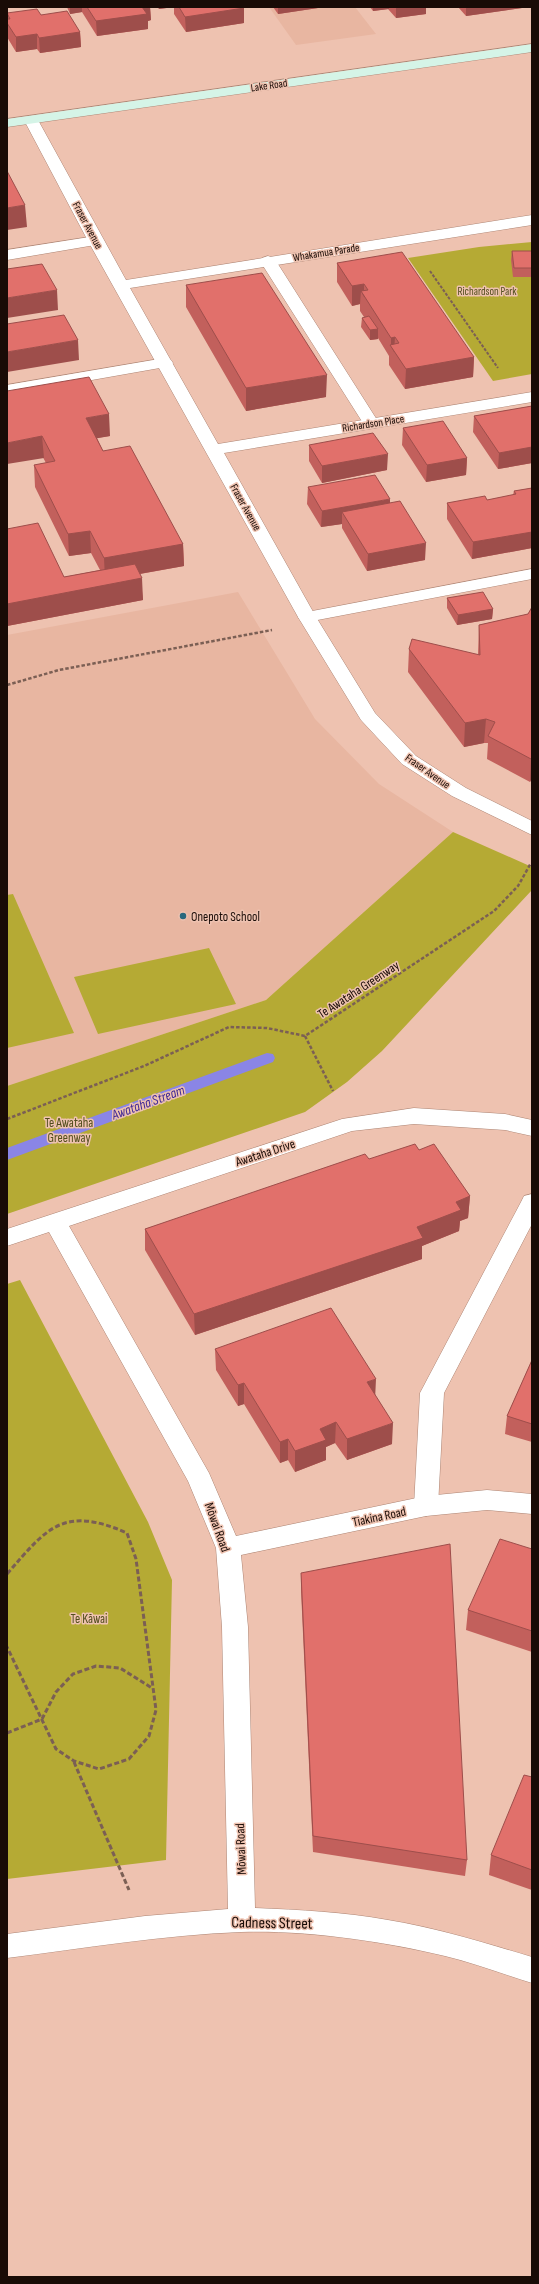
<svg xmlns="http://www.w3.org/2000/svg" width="539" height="2284" viewBox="0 0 539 2284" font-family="'Sofia Sans Condensed',sans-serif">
<rect width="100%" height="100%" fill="#eec2b0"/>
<path fill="#e8b6a1" d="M269 7H355L376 34 296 45Z
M238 592 315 719 379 784 453 832 266 1000 7 1086V635Z"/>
<path fill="#b5aa34" d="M532 242V374L493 381 408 258 479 247Z
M453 832 532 867V890L382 1051 347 1082 305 1112 7 1214V1086L266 1000Z
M13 894 74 1033 7 1048V895Z
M209 948 236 1004 98 1034 74 977Z
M20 1280 148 1522 172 1580 166 1860 7 1879V1284Z"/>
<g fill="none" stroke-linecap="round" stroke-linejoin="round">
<path fill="#8a85e6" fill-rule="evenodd" d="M267 1053 273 1054 275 1058 273 1062 7 1160V1148Z"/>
<defs>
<path id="service" d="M96 236 101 238 104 241 101 244 7 260V250Z
M268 256 274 258 276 261 379 423 377 427H365L363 423 260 261 262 258Z
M165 358 171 360 173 363 171 366 7 395V385Z
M532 569V579L307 622 301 621 298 617 301 613 307 612Z
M532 1194V1224L444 1393 438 1506 435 1513 426 1516 417 1513 414 1506 420 1393 521 1202 524 1196Z"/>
<path id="minor" d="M31 116 38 120 126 280 532 215V225L130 288 218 444 532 392V402L224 453 316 617 375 713 416 756 466 788 532 821V835L452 796 402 764 361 720 298 617 88 241 24 120Z
M414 1108 505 1114 532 1120V1136L505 1130 414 1124 352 1131 69 1226 209 1473 236 1536 426 1496 487 1490 532 1494V1514L487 1510 426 1516 241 1555 248 1627 255 1908C300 1910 344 1912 388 1920 437 1928 485 1943 532 1957V1983C503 1974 474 1963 445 1956 382 1941 306 1930 241 1932 163 1935 85 1948 7 1958V1934L145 1916 228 1909 222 1627 216 1548 188 1481 49 1232 7 1246V1229L342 1119Z"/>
<path id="secondary" d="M532 44V52L7 127V119Z"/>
</defs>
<use href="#service" stroke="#ad8574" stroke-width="1"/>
<use href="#minor" stroke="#ad8574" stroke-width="1"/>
<use href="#secondary" stroke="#ad8574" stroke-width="1"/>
<path stroke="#7b5f54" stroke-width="2" stroke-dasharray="3 1.5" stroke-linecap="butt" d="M430 271 498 368"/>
<path stroke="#7b5f54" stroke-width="2.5" stroke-dasharray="3.5 2" stroke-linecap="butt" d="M7 685 59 670 272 630
M305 1036 333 1091
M7 1119 144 1066 229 1027 267 1028 305 1036 494 911 518 886 531 863"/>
<path stroke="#7b5f54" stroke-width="3" stroke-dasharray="5 2.5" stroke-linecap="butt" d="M7 1574C47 1528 63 1505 127 1533L136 1559 156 1710 149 1736 129 1759 99 1769 74 1761 56 1749 7 1647
M7 1733 42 1719 56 1692 73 1674 96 1666 120 1668 152 1688
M74 1762 129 1890"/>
<use href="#service" fill="#fff" fill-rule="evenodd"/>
<use href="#minor" fill="#fff" fill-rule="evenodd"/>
<use href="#secondary" fill="#d5f4e7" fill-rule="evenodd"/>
</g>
<path fill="#c2605c" d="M67 7H150L151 20 148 21V29L97 36 82 12 70 14Z
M157 7H243L244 8V23L186 32 174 14V7L159 9Z
M273 7H318V8L278 14Z
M370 7H426V14L396 18 388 9 373 11Z
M458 7H522V8L466 16Z
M7 13 41 15 80 32 81 47 40 53 37 49 16 52 7 37Z
M512 251H532V277H513L511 260Z
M337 263 474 357 473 377 405 389 389 365V356L378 338V339L370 340 361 327 362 318 364 317 360 311V304L352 306 337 282Z
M186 285 326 397 246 411 186 307Z
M7 391 110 436 97 438 103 451 183 544 184 566 140 574 143 600 7 626V529L64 577 100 570 91 553 69 556 35 487 34 465 46 463Z
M532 406V463L498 469 473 432 474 416Z
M403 428 467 458 466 475 426 482 402 445Z
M309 445 387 470 322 483 309 461Z
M308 487 390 503 425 560 367 571 342 528V524L321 527 307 504Z
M532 488V548L472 559 447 519V503L487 500 513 495 514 491Z
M447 598 493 609 492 619 457 625 447 608Z
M532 607V778L530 782 487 759 488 743H484L464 747 408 672 409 649 478 655 479 625 528 614Z
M419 1150 470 1196 468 1218 460 1221 459 1231 422 1246V1259L195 1335 145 1250V1229L369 1159Z
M215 1349 375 1396 392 1444 347 1460 335 1443 326 1447V1460L295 1472 288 1460 280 1463 244 1404 238 1406 216 1370Z
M532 1360V1442L505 1434 507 1416Z
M532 1549V1652L466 1630 468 1610Z
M301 1573 467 1860 465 1876 313 1852 301 1590Z
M532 1777V1890L489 1875 491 1855Z"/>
<path fill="#9e4e4b" d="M70 7H82V12L70 14Z
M142 7H150L151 20 148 21V29L97 36 96 21Z
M159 7H174L159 9Z
M278 7H318V8L278 14Z
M373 7H389V9L373 11Z
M396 7H426V14L396 18Z
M466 7H522V8L466 16Z
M244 8V23L186 32 185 17Z
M80 32 81 47 40 53 39 38Z
M37 34V49L16 52V37Z
M25 205 27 227 7 230V208Z
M364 284V297L361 291 360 304 352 306V286Z
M57 290 58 310 7 318V298Z
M378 329V339L370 340V330Z
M395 337 394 352 391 346V338Z
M78 340 79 360 7 372V352Z
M474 357 473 377 405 389 406 369Z
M327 375 326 397 246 411V388Z
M109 414 110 436 87 440 86 418Z
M42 436 44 458 7 464V443Z
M532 447V463L498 469 499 453Z
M388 454 387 470 322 483V466Z
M467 458 466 475 426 482 427 465Z
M390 499V515L342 512V524L321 527 322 511Z
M90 531 91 553 69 556 68 534Z
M532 532V548L472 559 473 542Z
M426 543 425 560 367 571 368 554Z
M183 544 184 566 105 580 104 558Z
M142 578 143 600 7 626V604Z
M493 609 492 619 457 625 458 615Z
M486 719 484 743 464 747 465 723Z
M532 758V778L530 782 531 759Z
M470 1196 468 1218 460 1221 459 1231 422 1246V1259L195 1335 194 1314 417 1227 456 1202Z
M376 1379 375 1400 367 1382Z
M244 1383V1404L238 1406V1385Z
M336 1422 335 1443 326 1447V1460L295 1472V1451L320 1429Z
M393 1423 392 1444 347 1460V1439Z
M288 1439V1460L280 1463V1442Z"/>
<path fill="#e1706b" stroke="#9e4e4b" d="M87 7H142L147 14 96 21Z
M179 7H243L244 8 185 17Z
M37 9 41 15 67 11 80 32 39 38 37 34 16 37 7 23V19H10L7 13Z
M7 171 25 205 7 208Z
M512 251H532V268H514Z
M402 252 474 357 406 369 390 345 399 343 395 337 391 338 361 291 368 290 364 284 352 286 337 263Z
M42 264 57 290 7 298V269Z
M262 273 327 375 246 388 186 285Z
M64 315 78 340 7 352V324Z
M369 316 378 329 370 330 362 318Z
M89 377 109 414 86 418 103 451 130 446 183 544 104 558 90 531 68 534 34 465 55 461 42 436 7 443V391Z
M532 406V447L499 453 474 416Z
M443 421 467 458 427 465 403 428Z
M373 433 388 454 322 466 309 445Z
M375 475 390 499 322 511 308 487Z
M532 488V532L473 542 447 503 485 496 487 500 516 494 514 491Z
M400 501 426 543 368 554 342 512Z
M38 523 64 577 135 564 142 578 7 604V529Z
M483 592 493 609 458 615 447 598Z
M532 607V758L531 759 488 736 495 722 486 719 465 723 409 649 412 639 480 655 479 625 528 614Z
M415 1144 419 1150 434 1144 470 1196 456 1202 461 1210 417 1227 423 1238 194 1314 145 1229 365 1154 369 1159Z
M331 1308 376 1379 367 1382 393 1423 347 1439 336 1422 320 1429 326 1440 295 1451 288 1439 280 1442 244 1383 238 1385 215 1349Z
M532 1360V1424L507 1416Z
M500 1539 532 1549V1631L468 1610Z
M450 1544 467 1860 313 1836 301 1573Z
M524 1775 532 1777V1870L491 1855Z"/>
<circle fill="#29687d" stroke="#eec2b0" stroke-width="1.5" cx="183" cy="916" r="4"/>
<g text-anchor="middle" stroke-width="3" stroke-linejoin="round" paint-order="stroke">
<g font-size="11" fill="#190b06" stroke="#eec2b0">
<text transform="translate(269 85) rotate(-8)" y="4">Lake Road</text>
<text transform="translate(88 225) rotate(62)" y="4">Fraser Avenue</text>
<text transform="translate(326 252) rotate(-9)" y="4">Whakamua Parade</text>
<text transform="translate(373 423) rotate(-9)" y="4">Richardson Place</text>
<text transform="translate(246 507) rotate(61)" y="4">Fraser Avenue</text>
<text transform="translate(428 771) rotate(35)" y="4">Fraser Avenue</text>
</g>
<g font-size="11" fill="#514d1c" stroke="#eec2b0">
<text x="487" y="295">Richardson Park</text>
</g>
<g font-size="13" fill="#190b06" stroke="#eec2b0" text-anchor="start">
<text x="191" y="921">Onepoto School</text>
</g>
<g font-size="13" fill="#190b06" stroke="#eec2b0">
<text transform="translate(358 989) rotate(-33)" y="5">Te Awataha Greenway</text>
<text transform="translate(265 1152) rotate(-18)" y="5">Awataha Drive</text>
<text transform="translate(379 1516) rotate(-12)" y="5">Tiakina Road</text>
<text transform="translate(218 1527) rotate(70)" y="5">Mōwai Road</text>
<text transform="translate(240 1849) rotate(-92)" y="5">Mōwai Road</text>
</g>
<g font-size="13" fill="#514d1c" stroke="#eec2b0">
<text x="69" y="1127">Te Awataha<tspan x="69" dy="15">Greenway</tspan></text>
<text x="89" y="1623">Te Kāwai</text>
</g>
<g font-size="14" font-style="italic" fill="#3d2596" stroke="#eec2b0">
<text transform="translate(148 1102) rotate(-20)" y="5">Awataha Stream</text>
</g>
<g font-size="16" fill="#190b06" stroke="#eec2b0">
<text transform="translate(272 1922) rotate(1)" y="6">Cadness Street</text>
</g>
</g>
<rect width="539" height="2284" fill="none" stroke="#190b06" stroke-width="16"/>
</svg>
